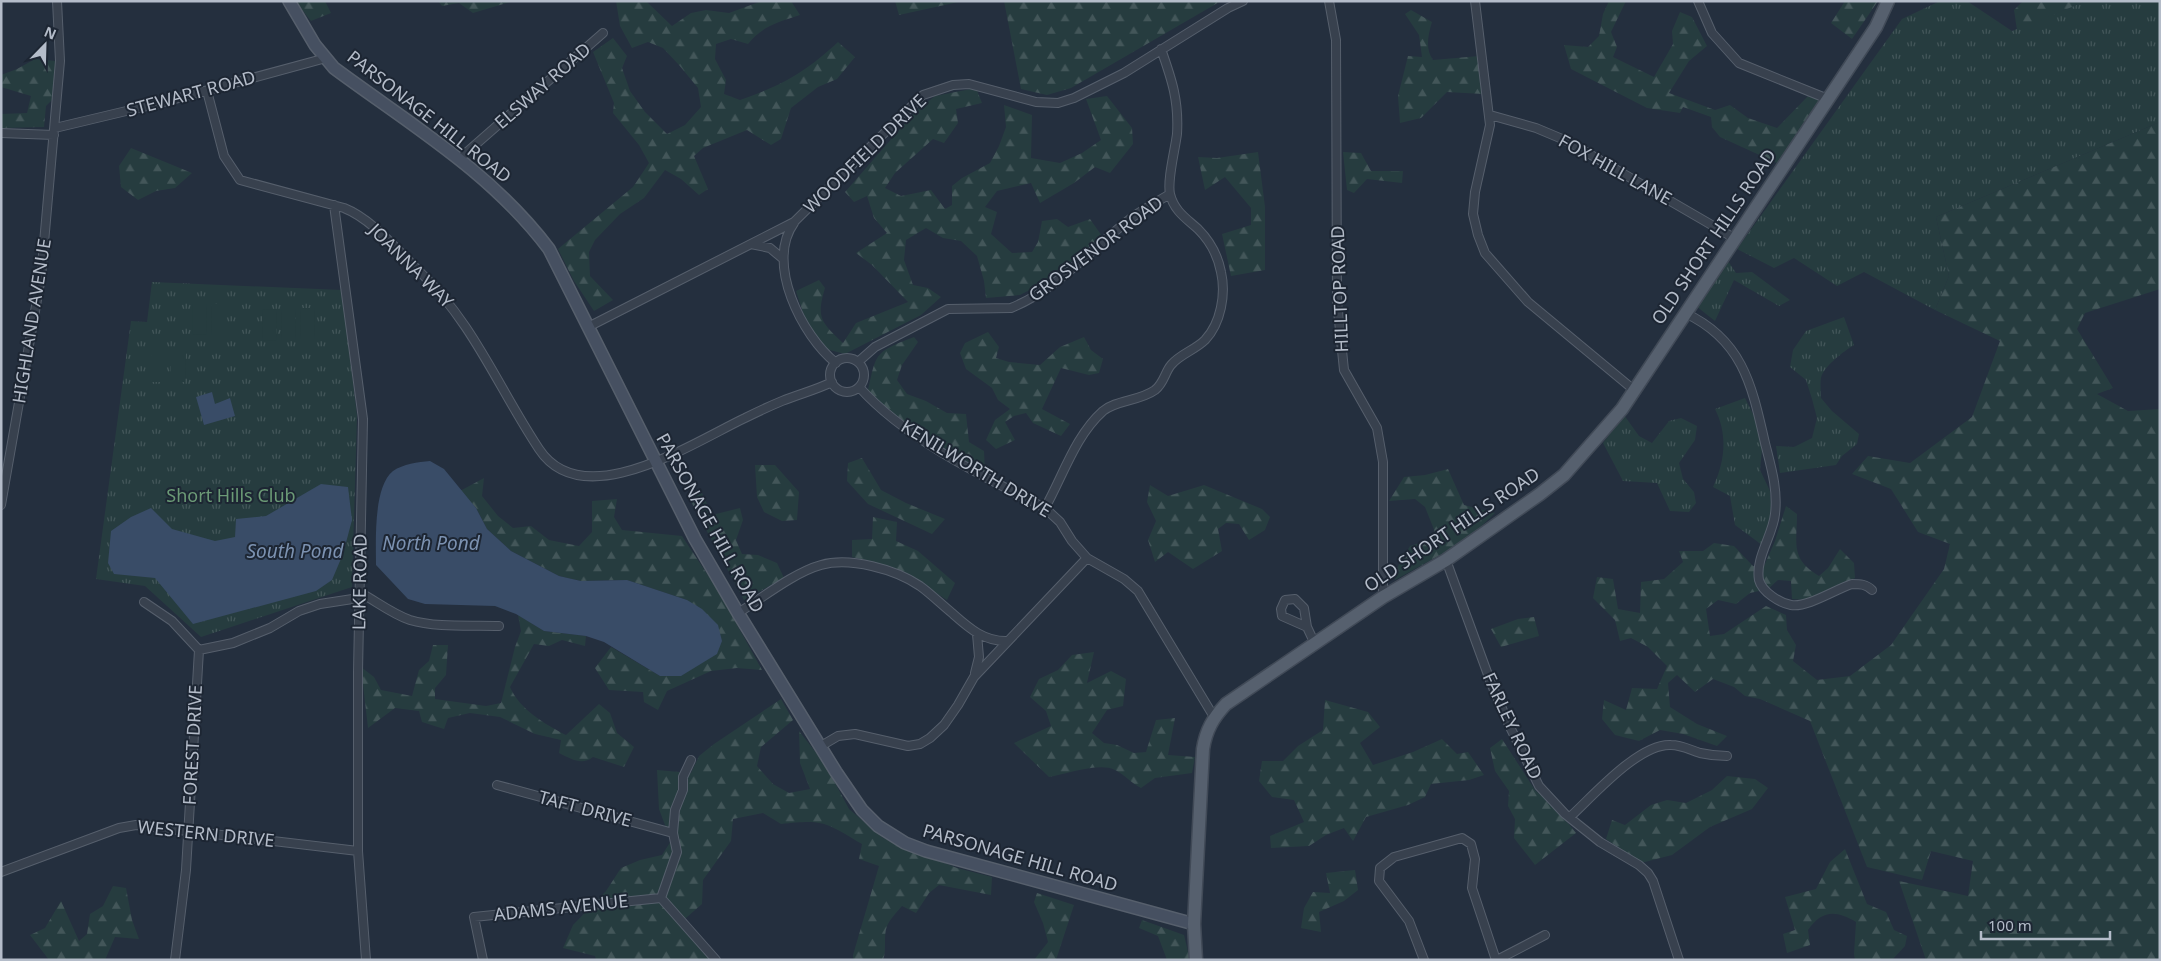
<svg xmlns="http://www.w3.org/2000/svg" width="2161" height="961" viewBox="0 0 2161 961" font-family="'Noto Sans',sans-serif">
<defs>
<pattern id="grass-tufts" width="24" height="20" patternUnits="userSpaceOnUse" patternTransform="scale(1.25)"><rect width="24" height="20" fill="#263c3f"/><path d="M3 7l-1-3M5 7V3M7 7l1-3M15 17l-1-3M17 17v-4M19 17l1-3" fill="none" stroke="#435659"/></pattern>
<pattern id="forest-firs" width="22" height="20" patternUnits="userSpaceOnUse" patternTransform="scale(1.25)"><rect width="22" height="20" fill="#263c3f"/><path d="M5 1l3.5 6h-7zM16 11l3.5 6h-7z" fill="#435659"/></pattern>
</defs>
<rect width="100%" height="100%" fill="#242f3e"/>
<path fill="url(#grass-tufts)" d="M1940 1H1967L2012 31 2086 1 2160 2V122L1936 217 1949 276 1935 310 1864 272 1837 286 1794 258 1774 268 1737 249 1902 19Z
M1726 258 1736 273 1752 272 1790 300 1779 306 1734 280 1715 321 1696 306Z
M152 282 342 290 357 416 352 587 201 637 145 586 96 579 131 321 147 322Z
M1844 317 1854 345C1844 351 1823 367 1821 378 1820 384 1821 392 1821 398L1832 411 1859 434 1857 444 1842 456 1836 465 1780 473 1776 446 1794 447 1812 438 1817 418 1812 399 1806 380 1790 367 1793 350 1806 331Z
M1745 398 1756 420 1762 450 1760 470 1770 491 1772 519 1762 545 1735 525 1730 496 1713 487C1725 461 1728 435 1715 409Z
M1624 415 1639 436 1652 443 1669 421 1681 418 1697 426 1695 440 1679 463 1683 479 1694 492 1696 503 1689 512 1670 511 1657 483 1623 481 1603 443Z"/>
<path fill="url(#forest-firs)" d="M295 1H325L331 13 311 21Z
M438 1H513L473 13 459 3 442 6Z
M616 1H646L672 26 691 13 706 10 729 13 759 2 791 1 800 15C779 22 762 26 748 44L731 39 716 44 715 59 726 80 724 94 740 100C781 86 806 72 838 42L855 57 837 79 818 87 791 108 781 139 771 145 747 130 703 148 694 156 708 189 699 195 681 179 665 170 644 198 620 214 595 240 589 252 590 276 613 300 594 311 574 281 558 249 633 187 649 163 639 145 613 113 614 103 593 52 613 38 627 56 622 68 630 91 645 112 667 134 685 125 701 107 698 88 679 65 663 48 648 42 632 48 620 26Z
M895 1H963L899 15Z
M1004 1H1221L1071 88 1047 95 1021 89Z
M1609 1H1626L1611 32 1617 47 1613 57 1654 77 1673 44 1672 31 1680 12 1692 17 1707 46 1689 61 1669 93 1715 110 1730 105 1748 118 1777 128 1808 96 1822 101 1777 163 1720 137 1712 127 1711 117 1683 107 1680 113 1647 108 1571 69 1564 45 1588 47 1599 36 1603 14Z
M1845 1H1878L1852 39 1831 23Z
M2023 1H2086L2017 30 2014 10Z
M1411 10 1432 22C1428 35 1425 49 1433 60L1479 56 1483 94 1447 92 1421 118 1400 123 1398 96 1408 56 1422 57 1419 35 1405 14Z
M35 59 56 61V96L46 106 44 127 1 128V114L27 113 31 96 1 87V75L17 69Z
M976 88 982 103 956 109 958 123 944 143 933 139 895 173 885 188 901 196 931 190 945 209 952 205V186L962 178 990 163 999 146 1006 127 1004 105 1032 115 1031 158 1060 163 1082 153 1101 140 1086 99 1107 96 1132 128 1133 144 1110 173 1095 167 1074 183 1040 203 1031 183 997 191 985 207 997 212 991 234 1012 253 1032 252 1038 242 1042 221 1057 219 1068 227 1090 219 1102 236 1049 280 1020 295 986 298 984 281 977 256 961 241 943 238 926 228 906 240 904 260 913 285 928 288 941 297 921 315 845 354 826 349 805 319 796 291 819 280 825 288C816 318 821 322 843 343L856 323 908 302 872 265 856 253 887 233 874 218 867 196 854 202 845 192 915 112 935 96Z
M2160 122V289L2085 313 2077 329 2113 388 2097 394 2128 411 2160 409V960H1926L1899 881 1968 896 1973 861 1931 851 1922 880 1867 867 1810 721 1760 699 1745 696 1734 687 1713 679 1695 692 1677 675 1668 683 1670 707 1697 724 1727 736 1717 746 1683 734 1660 730 1639 741 1615 735 1602 719 1604 700 1626 710 1632 688 1657 689 1667 666 1648 647 1631 638 1620 641 1615 620 1593 598 1597 577 1613 579 1618 609 1640 613 1641 582 1664 579 1683 562 1679 551H1703L1714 543 1734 546 1753 566H1764L1775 541 1786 506 1797 514C1797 544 1790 559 1819 576L1828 568 1840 549 1854 563 1855 578 1806 600 1792 599 1791 581 1778 580 1768 589 1750 593 1736 604 1718 600 1706 609 1710 636 1724 634 1766 606 1786 615 1787 630 1796 645 1793 661 1817 680 1850 676 1891 645 1944 569 1950 544 1918 532 1891 489 1852 474 1868 456 1910 463 1972 417 2000 341 1935 310 1949 276 1936 217Z
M131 148 192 173 175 188 156 191 138 200 121 187 119 166Z
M1258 152 1265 207V270L1231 276 1222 234 1251 225V208L1225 177 1205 190 1198 157 1217 158Z
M1343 152 1361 153 1371 171H1403L1402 183 1367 179 1354 193 1347 190Z
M988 332 999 347 996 358 1009 362 1040 365 1060 347 1084 337 1091 350 1103 359 1099 373 1089 375 1061 368 1042 409 1070 424 1061 436 1033 423 1026 413 1014 416 1005 422 1015 440 996 449 986 440 995 420 1010 409 998 400 992 388 966 369 960 353 965 343Z
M914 337 918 342 902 365 897 380 907 394 926 401 947 413 966 414 969 442 984 451 985 472 928 438 867 395C877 353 872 353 914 337Z
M862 458 881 490 906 503 945 519 932 534 868 504 847 481 848 463Z
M755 465H775L799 492 797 520 782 521 764 512 757 497Z
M1448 469 1464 505 1495 513 1467 540 1395 580 1394 573 1410 546 1437 537 1425 507 1415 499 1389 501 1404 477 1425 475Z
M484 478 482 496 498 516 513 528 531 526 549 540 579 546 592 532V501L617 499 614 517 622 530 682 536 719 592 762 670 737 668 711 671 667 691 658 710 644 702 643 692 609 690 595 668 611 647 660 676 687 600 627 580 581 581 559 576 511 551 487 529 476 508 460 491Z
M1150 485 1168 496 1204 485 1262 509 1270 517 1265 530 1249 540 1239 524 1226 523 1218 529 1222 551 1193 569 1168 552 1155 562 1148 540 1156 521 1147 502Z
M702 493 712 515 740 508 743 520 736 540 742 554 758 555 777 563 784 578 744 600 688 496Z
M873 517 897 522 896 541 918 551 955 583 947 600C914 578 891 566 852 557V540L872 539Z
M518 615 544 631 586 636 585 646 562 640 549 646 534 644 510 687C520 710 545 724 566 735L599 704 610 713 617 733 634 747 624 767 593 757C582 766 571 759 559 753L561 740 535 734 500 717 470 713 448 718 444 729 422 722 419 711 395 708 368 728 361 667 374 677 381 690 412 696 419 670 429 661 433 645H448L446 675 435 688V699L486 706 501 703 515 647 521 631Z
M1534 617 1539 636 1501 647 1491 629 1518 619Z
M1094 652 1087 683 1111 671 1126 679 1123 706 1107 710 1092 733 1104 743 1117 745 1134 753 1146 752 1156 720 1175 718 1168 755 1195 757 1192 773 1155 778 1141 788C1131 783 1125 775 1115 770 1100 762 1066 774 1049 777L1014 743 1051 726 1046 711 1030 697 1039 679 1058 670 1072 655Z
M781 699 793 720 761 747 757 766 773 784 789 793 810 789 800 763 799 731 825 764 849 809 883 838 957 868 992 877 991 895 939 885 929 893 916 913 902 906C897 912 890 919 887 926 883 936 887 949 883 960H853V955L879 866 859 859 862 844C825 822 824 819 781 824L763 813 733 819 731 841 703 880 702 904 679 924 711 960H596L595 956 563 948 573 925 606 891 621 868 640 860 662 855 671 841 659 809 657 770 691 773 699 756 714 744Z
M1325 700 1368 712 1380 727 1360 743 1373 765 1413 752 1442 739 1457 754 1468 752 1484 775 1469 780 1431 784 1425 797 1408 805 1366 817 1353 841 1344 828 1326 835 1309 846 1271 848 1270 836 1304 822 1294 800 1272 797 1259 781 1262 761H1283L1298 746 1323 730Z
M1502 739 1535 790 1560 813 1576 833 1535 865 1514 838 1515 819 1508 806 1509 791 1495 771 1490 748Z
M1727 776 1755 779 1768 788 1752 809 1710 827 1672 855 1641 863 1606 839 1612 820 1625 825 1651 805 1667 800 1686 803 1712 790Z
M1845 849 1867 904 1886 912 1894 930 1907 936 1905 946 1892 960H1855L1854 954 1856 922C1836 910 1822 910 1808 930L1810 945 1787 953 1783 934 1795 930 1785 897 1816 889 1830 862Z
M1355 870 1358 890 1344 901 1319 912 1321 932 1301 928 1304 908 1313 892 1330 893 1326 873Z
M113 886 126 888 132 920 139 939 115 937 105 960H49L30 935 45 928 61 901 79 941 87 934 90 914 103 906Z
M1037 893 1074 905 1056 960H1034L1048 942 1043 923 1034 902Z
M1142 920 1184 935 1190 960H1167L1158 936 1139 928Z"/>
<path fill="#263c3f" d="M193 304H207L206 335 192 334Z
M212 304H226V335H211Z
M300 308H314L315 339H301Z
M276 309 277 340 263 341 262 310Z
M281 309H295L296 340H282Z
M152 351H166V382H152Z
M171 351H186L185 382H171Z"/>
<path fill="#394c67" d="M212 392 215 404 230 398 235 416 204 425 196 397Z
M430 461 444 469 476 508 487 529 511 551 559 576 581 581 627 580 687 600 702 609 718 625 722 641 717 654 681 676H660L604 642 586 636 544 631 516 614 495 606 425 604 408 599 376 565C376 542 373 487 393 471 403 464 418 462 430 461Z
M321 484 348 487 352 520 343 554 332 580 316 591 193 624 155 578 114 574 108 563 111 531 131 517 151 508 172 529 215 541 235 537 236 519 266 516Z"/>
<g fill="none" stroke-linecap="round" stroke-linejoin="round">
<defs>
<path id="street" d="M1329 1 1336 40 1337 301 1344 370 1377 428 1383 462V597
M1475 1 1490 125 1475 192 1473 214 1478 235 1485 253 1528 302 1634 390
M1698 1 1712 33 1739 63 1828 99
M207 91 224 156 240 180 344 208C372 219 397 250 419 271 473 322 499 389 539 449 583 516 694 442 745 418 757 412 770 406 782 401 799 394 816 390 832 382
M1490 115 1536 128 1567 141 1734 238
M55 128 164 102 326 58
M1 133 54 135
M459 159 603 33
M334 205 363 419 358 672V851L366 960
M794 223C765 263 802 336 836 363
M751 244 770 248 782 258
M1685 313C1743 340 1752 386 1765 443 1771 467 1778 489 1775 514 1773 535 1755 558 1759 580 1762 592 1780 603 1791 605 1807 608 1836 589 1852 584 1860 584 1866 584 1872 590
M590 326 794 222 923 95 953 85 969 84 1036 102 1058 103 1074 98 1124 73 1228 8 1243 1
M830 375a17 17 0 1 1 34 0a17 17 0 1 1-34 0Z
M858 362 875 347 948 309 1011 308C1058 289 1094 246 1134 216 1146 208 1158 201 1170 194
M859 387C907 440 982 476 1045 508L1060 522 1072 541 1087 558 1124 579 1138 591 1214 717
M1 505 41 277 60 61 57 1
M1045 508C1063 476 1075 436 1103 411 1116 400 1140 401 1155 390 1164 383 1165 372 1171 365 1180 354 1195 350 1205 340 1221 323 1226 294 1221 272 1218 256 1210 241 1198 229 1187 219 1174 211 1170 194 1167 180 1175 150 1177 134 1179 101 1172 80 1161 49
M1446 560 1491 683 1510 727 1539 786 1565 814 1600 842 1639 865 1648 873 1653 881 1679 960
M359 592C376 601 392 614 410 620 436 628 472 625 499 626
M144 602 172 621 199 650 233 643 270 628 299 611 320 604 359 598
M738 613C762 598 795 572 821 565 850 557 895 569 920 586 931 594 941 604 952 613 969 628 984 642 1008 641
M1307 627 1282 616 1281 609 1285 600 1295 599 1304 608 1307 627 1315 644
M975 673 979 657 977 634
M821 746 838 736 855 734 908 746 920 744 930 738 944 725 958 705 974 677 1087 558
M497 785 673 833
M1570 817C1593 796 1639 743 1671 745 1682 745 1690 750 1700 753 1709 755 1718 756 1727 756
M1 872 119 828 136 825 358 851
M661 898 677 852 673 833 675 810 683 790V777L691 760
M661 898 716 960
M175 960 186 870 199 650
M483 960 474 917 661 898
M1424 960 1409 921 1379 881 1380 868 1394 857 1462 838 1471 844 1475 859 1472 888 1496 960
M1497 960 1545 935"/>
<path id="secondary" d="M289 1 315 45 334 68C411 125 491 172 549 249L695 539 738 613 836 772 862 810 878 826 905 843 926 851 1194 924"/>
<path id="primary" d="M1196 960 1194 924 1203 749C1206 730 1213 718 1226 704L1383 597 1446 560 1540 494 1564 475 1622 409 1876 27 1888 1"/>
</defs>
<use href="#street" stroke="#565f6c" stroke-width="10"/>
<use href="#secondary" stroke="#565f6c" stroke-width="14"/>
<use href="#primary" stroke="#414a57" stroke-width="15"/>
<use href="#street" stroke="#38414e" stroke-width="8"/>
<use href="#secondary" stroke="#465061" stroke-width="11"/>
<use href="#primary" stroke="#56606e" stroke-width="12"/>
</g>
<g text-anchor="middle" stroke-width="4" stroke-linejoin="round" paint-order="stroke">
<g font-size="18" fill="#b4bcc9" stroke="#1d2633">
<text transform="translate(543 86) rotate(-41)" y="6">ELSWAY ROAD</text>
<text transform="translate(191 94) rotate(-15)" y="6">STEWART ROAD</text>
<text transform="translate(429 117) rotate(38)" y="6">PARSONAGE HILL ROAD</text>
<text transform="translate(865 154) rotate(-44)" y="6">WOODFIELD DRIVE</text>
<text transform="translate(1615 170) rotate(29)" y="6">FOX HILL LANE</text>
<text transform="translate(1714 237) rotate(-56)" y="6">OLD SHORT HILLS ROAD</text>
<text transform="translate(1096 249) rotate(-37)" y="6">GROSVENOR ROAD</text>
<text transform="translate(411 266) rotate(45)" y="6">JOANNA WAY</text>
<text transform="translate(1340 289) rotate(-92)" y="6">HILLTOP ROAD</text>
<text transform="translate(32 321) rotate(-81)" y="6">HIGHLAND AVENUE</text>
<text transform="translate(976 469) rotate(31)" y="6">KENILWORTH DRIVE</text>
<text transform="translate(710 523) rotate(61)" y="6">PARSONAGE HILL ROAD</text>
<text transform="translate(1452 530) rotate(-34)" y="6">OLD SHORT HILLS ROAD</text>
<text transform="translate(360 582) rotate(-89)" y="6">LAKE ROAD</text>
<text transform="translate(1512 726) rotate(65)" y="6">FARLEY ROAD</text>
<text transform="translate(193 745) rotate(-87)" y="6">FOREST DRIVE</text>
<text transform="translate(585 809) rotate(15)" y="6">TAFT DRIVE</text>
<text transform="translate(206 834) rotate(6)" y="6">WESTERN DRIVE</text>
<text transform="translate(1020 858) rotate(16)" y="6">PARSONAGE HILL ROAD</text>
<text transform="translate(561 908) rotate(-6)" y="6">ADAMS AVENUE</text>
</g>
<g font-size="18" fill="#6b9a76" stroke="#1d2633">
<text x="231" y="502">Short Hills Club</text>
</g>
<g font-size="19" font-style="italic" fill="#7c92b1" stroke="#1d2633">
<text x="431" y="550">North Pond</text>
<text x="295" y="558">South Pond</text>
</g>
</g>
<rect width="2161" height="961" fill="none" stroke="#b4bcc9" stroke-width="5"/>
<g transform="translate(45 45) rotate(23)" stroke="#1d2633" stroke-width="4" paint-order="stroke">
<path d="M0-4L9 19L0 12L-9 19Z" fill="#b4bcc9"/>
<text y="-8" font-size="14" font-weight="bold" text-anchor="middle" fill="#b4bcc9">N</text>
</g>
<path d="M1981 931v8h129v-8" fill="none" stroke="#b4bcc9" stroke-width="2.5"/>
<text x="1988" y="931" font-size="15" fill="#b4bcc9" stroke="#1d2633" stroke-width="4" paint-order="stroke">100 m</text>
</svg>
